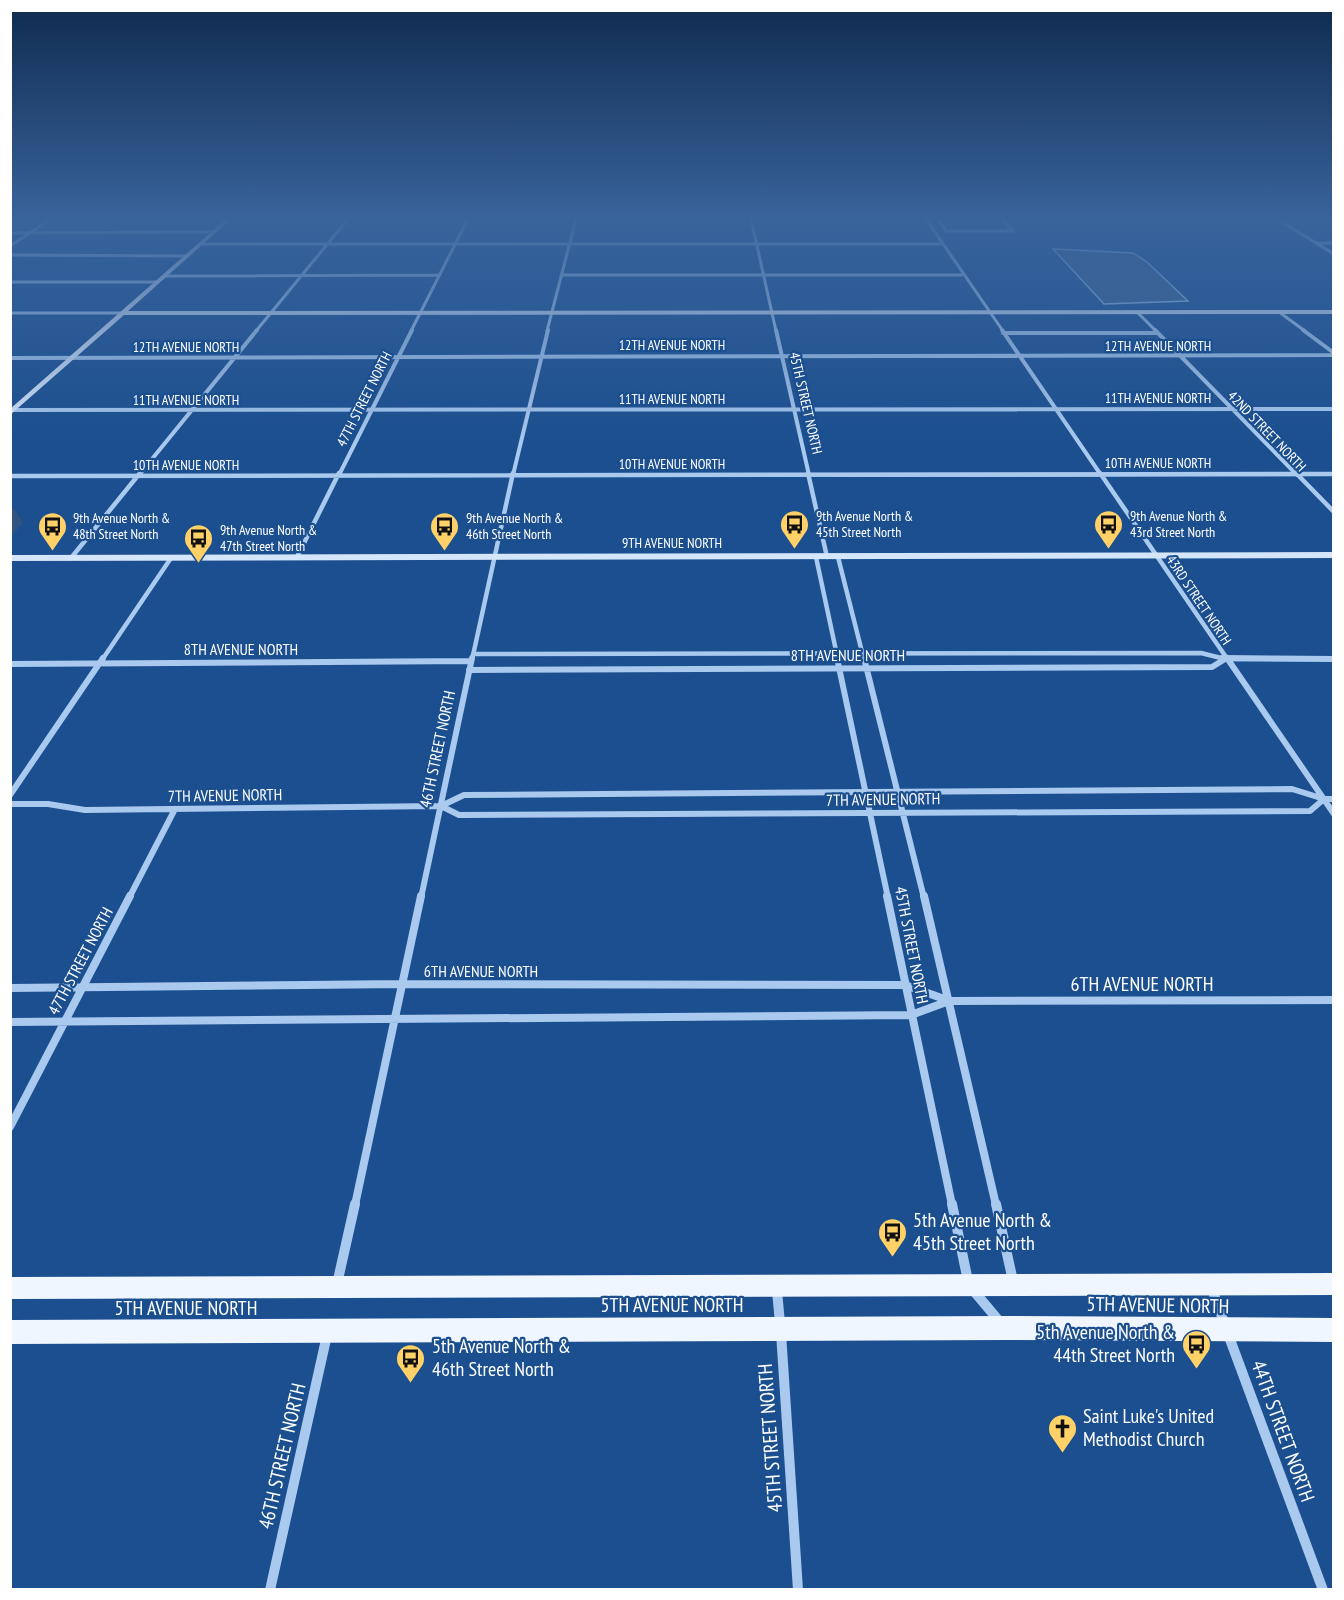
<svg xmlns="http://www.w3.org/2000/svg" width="1344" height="1600" viewBox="0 0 1344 1600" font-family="'PT Sans Narrow',sans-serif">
<rect width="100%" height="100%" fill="#1b4f8f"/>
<path fill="#3c6290" stroke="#9cc4f0" stroke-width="1.5" d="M1053 249 1133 253 1147 262 1188 301 1104 304Z"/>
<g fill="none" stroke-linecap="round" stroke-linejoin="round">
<path stroke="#a9c9ee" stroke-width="3" d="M751 219 776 331
M926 219 1003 331
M938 219 946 231H1013L1002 219
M1277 219 1334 254
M10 233 215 232
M1316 243H1334
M201 244H941
M10 246 51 219
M10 255 188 256
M561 275H962
M165 276 440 275
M10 282H158
M1137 312 1156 331
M1279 312 1305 331
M10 313H123
M256 331 348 219
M411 331 468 219
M547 331 576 219"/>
<path stroke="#a9c9ee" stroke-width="4" d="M776 330 809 475
M1002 330 1101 475
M1155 330 1297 475
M1303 330 1334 353
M1003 333H1158
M10 358 1334 355
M10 410 1334 409
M139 475 257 330
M339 475 412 330
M513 475 548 330
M835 475 1334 474"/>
<path stroke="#a9c9ee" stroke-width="4.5" d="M808 473 827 557
M1100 473 1228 660
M1296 473 1334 512
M10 476 1334 474
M297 557 339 473
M816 557 838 660
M838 557 864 660
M71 558 140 473
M473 654 1201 653 1225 659H1334
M102 660 171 558
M472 660 513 473"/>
<path stroke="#a9c9ee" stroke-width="6" d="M837 658 888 898
M864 658 924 898
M1222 658 1334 659
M1227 658 1334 814
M10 664 471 661
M469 670 1212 667 1225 659
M10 795 103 658
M10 804H48L85 810 441 806 459 815 1310 811 1324 799
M441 806 464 795 1292 789 1324 799H1334
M129 898 175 809
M421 898 472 658"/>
<path stroke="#a9c9ee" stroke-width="8" d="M887 896 952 1205
M924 896 996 1205
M10 988 404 984 905 985 950 1001 1334 1000
M10 1022 911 1015 949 1001
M10 1127 130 896
M355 1205 421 896"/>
<path stroke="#a9c9ee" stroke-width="10" d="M952 1204 968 1281
M996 1204 1013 1281
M337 1284 355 1204
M1212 1289 1225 1325
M973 1290 999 1321
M777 1291 780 1323
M781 1333 798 1590
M1228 1334 1323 1590
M270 1590 327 1335"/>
<path fill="#d6e6fa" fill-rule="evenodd" d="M226 219H231L128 311 1334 310V314L124 315 10 415V409Z
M1334 552V558L10 561V555Z"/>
<path fill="#f0f6ff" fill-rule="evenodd" d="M1334 1273V1295L10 1299V1277Z
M1005 1316 1334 1318V1342L1005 1340 10 1344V1320Z"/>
</g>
<path fill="#305480" d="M14 508 23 523 13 534 10 531V512Z"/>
<linearGradient id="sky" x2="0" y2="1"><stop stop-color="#0f2b4f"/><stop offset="0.49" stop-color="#39639b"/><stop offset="1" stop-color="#39639b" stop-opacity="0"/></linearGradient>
<rect width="1344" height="443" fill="url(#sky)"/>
<defs>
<symbol id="bus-pin" viewBox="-11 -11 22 30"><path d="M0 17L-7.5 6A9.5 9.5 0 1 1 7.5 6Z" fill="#ffd166" stroke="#1b4f8f"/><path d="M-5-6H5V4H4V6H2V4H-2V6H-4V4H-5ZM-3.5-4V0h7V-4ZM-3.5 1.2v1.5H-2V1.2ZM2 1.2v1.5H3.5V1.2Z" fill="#111"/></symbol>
<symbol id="church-pin" viewBox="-11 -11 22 30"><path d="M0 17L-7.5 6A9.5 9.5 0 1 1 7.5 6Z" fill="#ffd166" stroke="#1b4f8f"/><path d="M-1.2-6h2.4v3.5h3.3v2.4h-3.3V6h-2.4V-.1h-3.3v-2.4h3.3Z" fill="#111"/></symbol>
</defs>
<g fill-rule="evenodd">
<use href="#bus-pin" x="778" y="508" width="33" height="45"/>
<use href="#bus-pin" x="1092" y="508" width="33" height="45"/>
<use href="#bus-pin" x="36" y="510" width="33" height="45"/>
<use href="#bus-pin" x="428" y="510" width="33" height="45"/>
<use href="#bus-pin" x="182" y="522" width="33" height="45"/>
<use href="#bus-pin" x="876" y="1216" width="33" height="45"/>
<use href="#bus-pin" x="1180" y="1328" width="33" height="45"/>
<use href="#bus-pin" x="394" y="1342" width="33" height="45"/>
<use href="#church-pin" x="1046" y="1412" width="33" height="45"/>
</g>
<g text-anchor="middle" stroke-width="4.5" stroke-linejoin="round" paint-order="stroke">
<g font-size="14" fill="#fff" stroke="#1b4f8f">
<text x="672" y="350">12TH AVENUE NORTH</text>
<text x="1158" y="351">12TH AVENUE NORTH</text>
<text x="186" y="352">12TH AVENUE NORTH</text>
<text x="1158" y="403">11TH AVENUE NORTH</text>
<text transform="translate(364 399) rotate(-63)" y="5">47TH STREET NORTH</text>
<text x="672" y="404">11TH AVENUE NORTH</text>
<text x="186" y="405">11TH AVENUE NORTH</text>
<text transform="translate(806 403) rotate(77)" y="5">45TH STREET NORTH</text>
<text transform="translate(1267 431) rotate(46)" y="5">42ND STREET NORTH</text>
<text x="1158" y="468">10TH AVENUE NORTH</text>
<text x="672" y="469">10TH AVENUE NORTH</text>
<text x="186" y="470">10TH AVENUE NORTH</text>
<text x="672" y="548">9TH AVENUE NORTH</text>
<text transform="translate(1199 600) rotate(56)" y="5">43RD STREET NORTH</text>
</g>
<g font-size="14" fill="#fff" stroke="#1b4f8f" text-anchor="start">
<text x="816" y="521">9th Avenue North &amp;<tspan x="816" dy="16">45th Street North</tspan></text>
<text x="1130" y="521">9th Avenue North &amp;<tspan x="1130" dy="16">43rd Street North</tspan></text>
<text x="73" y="523">9th Avenue North &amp;<tspan x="73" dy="16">48th Street North</tspan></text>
<text x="466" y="523">9th Avenue North &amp;<tspan x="466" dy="16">46th Street North</tspan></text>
<text x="220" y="535">9th Avenue North &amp;<tspan x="220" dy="16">47th Street North</tspan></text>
</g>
<g font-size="16" fill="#fff" stroke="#1b4f8f">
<text x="241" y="655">8TH AVENUE NORTH</text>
<text x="848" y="661">8TH AVENUE NORTH</text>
<text transform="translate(437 749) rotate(-78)" y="6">46TH STREET NORTH</text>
<text transform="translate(225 795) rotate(-1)" y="6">7TH AVENUE NORTH</text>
<text transform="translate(883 799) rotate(-1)" y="6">7TH AVENUE NORTH</text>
<text transform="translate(912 945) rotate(79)" y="6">45TH STREET NORTH</text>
<text transform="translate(80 961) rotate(-62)" y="6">47TH STREET NORTH</text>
<text x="481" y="977">6TH AVENUE NORTH</text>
</g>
<g font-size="20" fill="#fff" stroke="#1b4f8f">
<text x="1142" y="991">6TH AVENUE NORTH</text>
<text x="672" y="1312">5TH AVENUE NORTH</text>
<text transform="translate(1158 1305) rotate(1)" y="7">5TH AVENUE NORTH</text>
<text x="186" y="1315">5TH AVENUE NORTH</text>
<text transform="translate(1283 1431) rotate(70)" y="7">44TH STREET NORTH</text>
<text transform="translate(770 1438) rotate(-94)" y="7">45TH STREET NORTH</text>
<text transform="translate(282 1456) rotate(-77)" y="7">46TH STREET NORTH</text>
</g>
<g font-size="20" fill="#fff" stroke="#1b4f8f" text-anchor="start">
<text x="913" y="1227">5th Avenue North &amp;<tspan x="913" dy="23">45th Street North</tspan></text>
<text x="1175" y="1339" text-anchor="end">5th Avenue North &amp;<tspan x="1175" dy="23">44th Street North</tspan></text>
<text x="432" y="1353">5th Avenue North &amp;<tspan x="432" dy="23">46th Street North</tspan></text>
<text x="1083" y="1423">Saint Luke's United<tspan x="1083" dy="23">Methodist Church</tspan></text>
</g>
</g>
<rect width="1344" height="1600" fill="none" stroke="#ffffff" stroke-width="24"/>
</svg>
